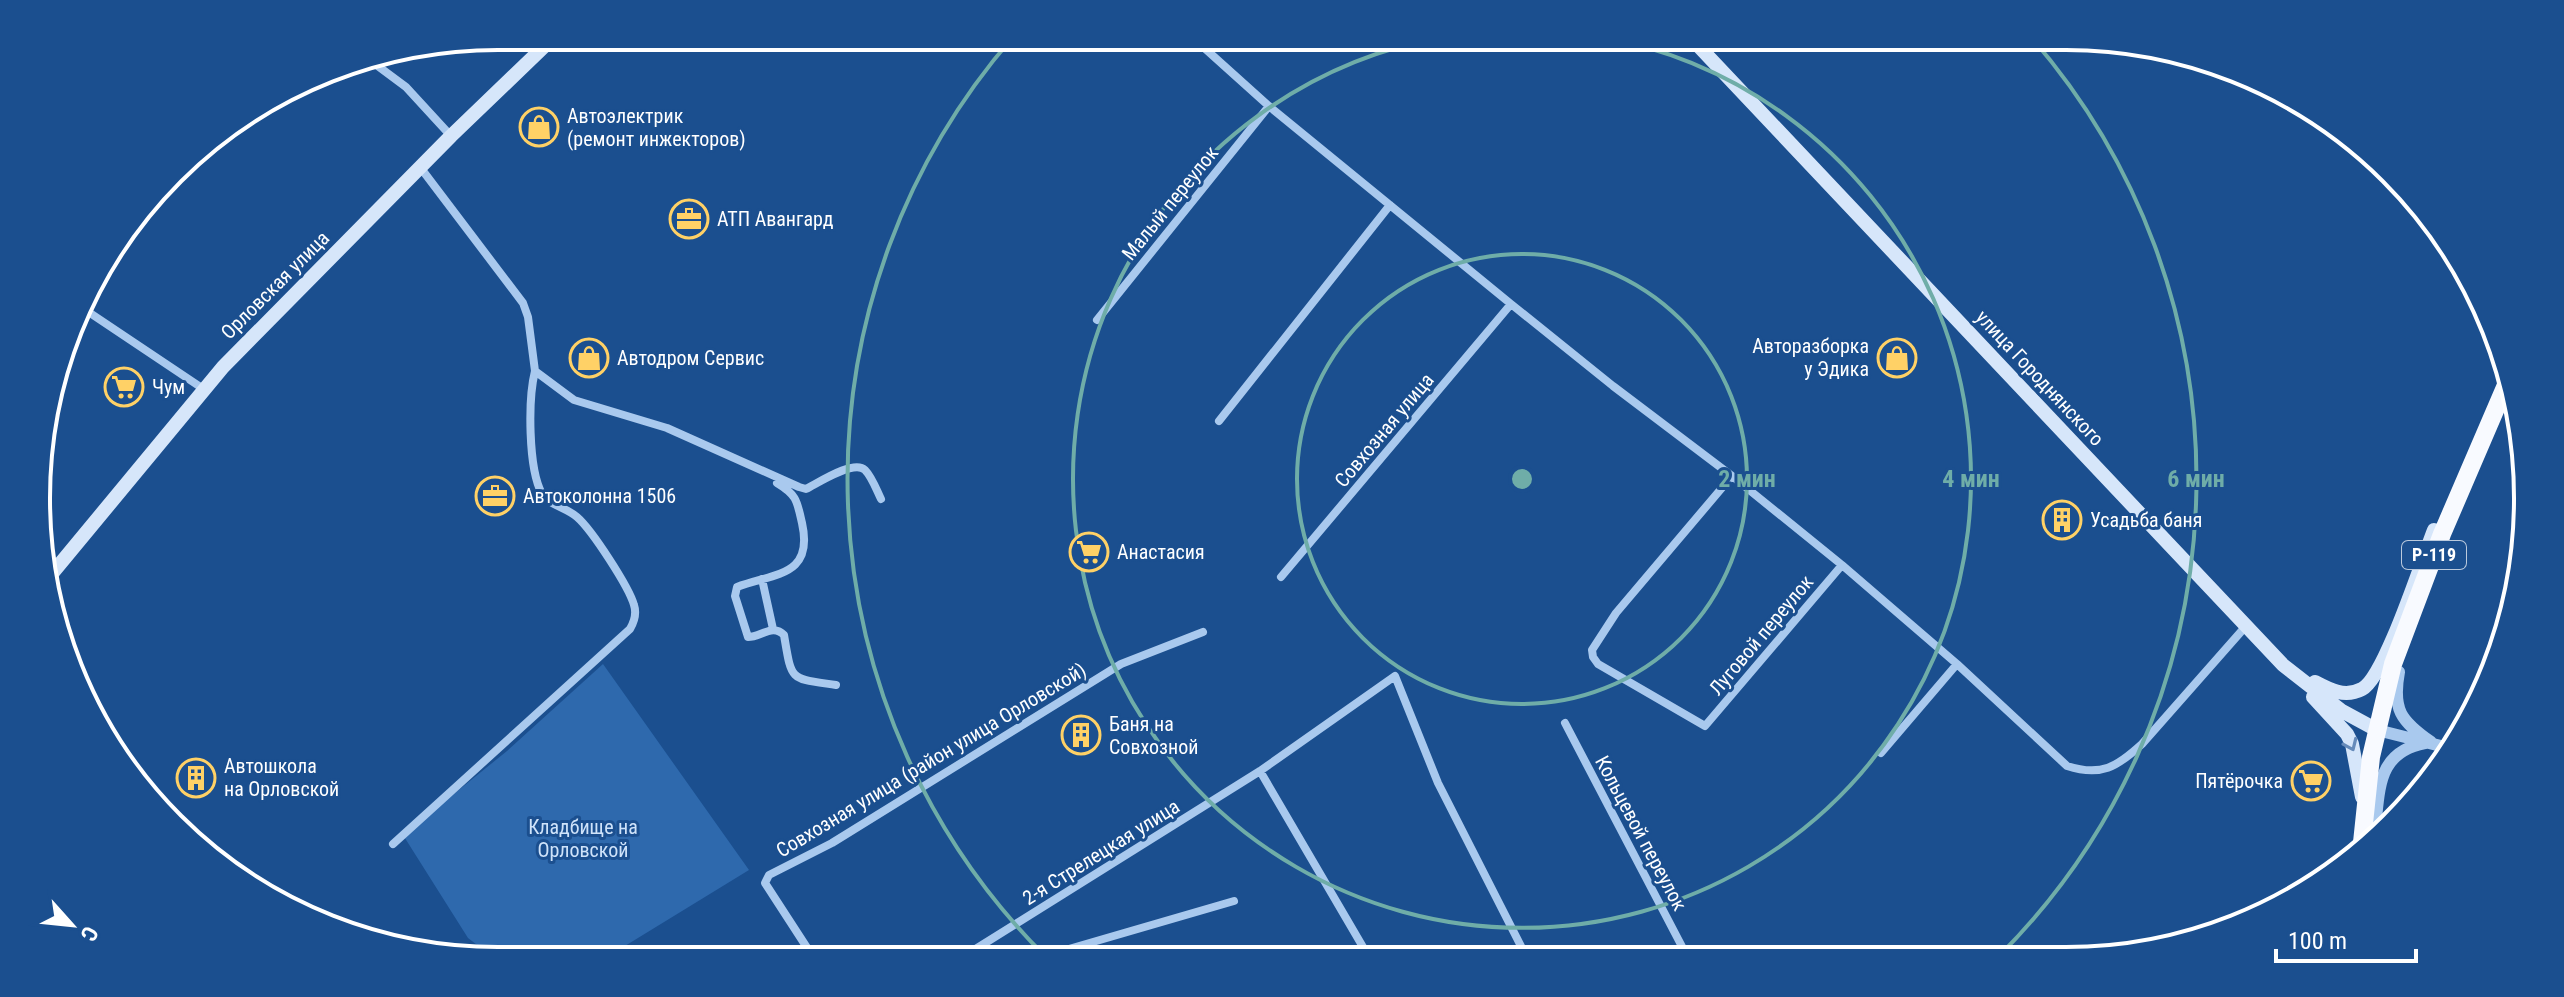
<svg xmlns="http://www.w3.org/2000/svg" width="2564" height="997" viewBox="0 0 2564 997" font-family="'Roboto Condensed',sans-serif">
<rect width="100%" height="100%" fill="#1b4f8f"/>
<path fill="#2e69ad" d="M603 664 749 870 620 949 583 961H498L468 938 403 835 507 751Z"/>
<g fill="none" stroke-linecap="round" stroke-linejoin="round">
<path stroke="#a9c9ee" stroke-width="8" d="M1191 36 1270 107 1511 304 1613 386 1732 476 1842 565 1957 664 2067 766C2101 777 2117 767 2142 744L2246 626
M851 42 857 36
M367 58 406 87 451 136
M420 167 523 303 528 317 535 371 574 400 667 428 799 487 806 489C818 483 854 459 865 470 872 477 877 491 881 499
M84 309 205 390
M1097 320 1269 106
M1219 421 1390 205
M1732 476 1616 613 1592 650 1593 657 1598 664 1705 726 1842 565
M777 483C797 495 797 501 802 523 814 577 774 573 737 587L735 596 748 637C761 637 773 623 784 635 792 682 789 678 836 685
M1281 577 1511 304
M762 579 773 629
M1565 723 1688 958
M1881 753 1957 664
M1260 771 1370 959
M162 807V806
M393 844 630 629C634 622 637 614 634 605 629 587 592 530 577 517 567 508 549 505 542 494 528 468 528 399 535 371
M815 960 765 883 769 875 832 843 1121 664 1203 632
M958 960 1260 771 1395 676 1438 783 1527 958
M1031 960 1234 901"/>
<path stroke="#a9c9ee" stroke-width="12" d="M2399 672C2392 710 2401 721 2431 742
M2377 730 2453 749
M2373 843C2381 796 2371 750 2431 742"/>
<path stroke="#d6e6fa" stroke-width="14" d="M1689 36 2283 665 2342 711 2377 730
M45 582 223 367 451 136 555 36
M2315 682C2330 690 2345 698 2362 689 2385 677 2422 560 2434 530
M2313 697 2347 734 2352 744 2362 797"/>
<path stroke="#f8faff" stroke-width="18" d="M2361 852 2371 757 2393 664 2442 534 2506 385"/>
</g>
<defs><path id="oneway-chevron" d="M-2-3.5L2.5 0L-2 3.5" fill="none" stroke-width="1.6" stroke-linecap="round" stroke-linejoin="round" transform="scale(2)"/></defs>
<use stroke="#668bba" href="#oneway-chevron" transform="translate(2351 745) rotate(66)"/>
<g fill="none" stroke="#6fada8" stroke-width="4">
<circle cx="1522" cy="479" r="225"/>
<path d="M1596 36A449 449 0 1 1 1448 36"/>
<path d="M1045 956A674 674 0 0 1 1013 37M2031 37A674 674 0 0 1 1999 956"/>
</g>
<defs>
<symbol id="shop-ring" viewBox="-11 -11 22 22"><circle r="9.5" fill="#1b4f8f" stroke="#ffd166" stroke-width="1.5"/><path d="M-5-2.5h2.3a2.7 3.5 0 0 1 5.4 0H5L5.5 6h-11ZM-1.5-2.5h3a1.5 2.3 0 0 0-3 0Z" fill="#ffd166"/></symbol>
<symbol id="office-ring" viewBox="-11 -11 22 22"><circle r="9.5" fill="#1b4f8f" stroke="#ffd166" stroke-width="1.5"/><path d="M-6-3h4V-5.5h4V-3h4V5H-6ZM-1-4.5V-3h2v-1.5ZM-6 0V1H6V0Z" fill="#ffd166"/></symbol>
<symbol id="supermarket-ring" viewBox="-11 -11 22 22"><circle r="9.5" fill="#1b4f8f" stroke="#ffd166" stroke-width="1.5"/><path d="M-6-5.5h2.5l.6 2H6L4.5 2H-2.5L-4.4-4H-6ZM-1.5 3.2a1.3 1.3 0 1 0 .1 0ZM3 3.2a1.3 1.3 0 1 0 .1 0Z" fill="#ffd166"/></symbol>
<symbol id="building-ring" viewBox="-11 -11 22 22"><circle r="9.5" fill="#1b4f8f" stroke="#ffd166" stroke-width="1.5"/><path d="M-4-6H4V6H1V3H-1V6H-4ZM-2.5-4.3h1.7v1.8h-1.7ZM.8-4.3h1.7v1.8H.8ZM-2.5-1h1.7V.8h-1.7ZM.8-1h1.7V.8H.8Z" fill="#ffd166"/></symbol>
</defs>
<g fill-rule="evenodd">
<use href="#shop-ring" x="517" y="105" width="44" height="44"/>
<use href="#office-ring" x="667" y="197" width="44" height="44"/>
<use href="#shop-ring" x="567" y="336" width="44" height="44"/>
<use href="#shop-ring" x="1875" y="336" width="44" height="44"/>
<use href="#supermarket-ring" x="102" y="365" width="44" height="44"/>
<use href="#office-ring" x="473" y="474" width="44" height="44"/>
<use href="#building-ring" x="2040" y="498" width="44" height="44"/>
<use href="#supermarket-ring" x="1067" y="530" width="44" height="44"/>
<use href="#building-ring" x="1059" y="713" width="44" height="44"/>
<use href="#building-ring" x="174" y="756" width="44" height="44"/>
<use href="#supermarket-ring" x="2289" y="759" width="44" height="44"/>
</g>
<g text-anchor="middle" stroke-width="6" stroke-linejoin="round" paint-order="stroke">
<rect fill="#1b4f8f" stroke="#bbcadd" stroke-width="2" x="2402" y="541" width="64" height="28" rx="6"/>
<g font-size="18" font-weight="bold" fill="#fff">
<text x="2434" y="561">Р-119</text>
</g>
<g font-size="20" fill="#fff" stroke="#1b4f8f" text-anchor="start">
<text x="567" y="123">Автоэлектрик<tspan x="567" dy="23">(ремонт инжекторов)</tspan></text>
<text x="717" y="226">АТП Авангард</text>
<text x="1869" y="353" text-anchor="end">Авторазборка<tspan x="1869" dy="23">у Эдика</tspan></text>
<text x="617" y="365">Автодром Сервис</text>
<text x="152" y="394">Чум</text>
<text x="523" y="503">Автоколонна 1506</text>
<text x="2090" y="527">Усадьба баня</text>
<text x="1117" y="559">Анастасия</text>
<text x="1109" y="731">Баня на<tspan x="1109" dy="23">Совхозной</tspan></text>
<text x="224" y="773">Автошкола<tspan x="224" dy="23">на Орловской</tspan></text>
<text x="2283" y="788" text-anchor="end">Пятёрочка</text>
</g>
<g font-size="20" fill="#fff" stroke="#1b4f8f">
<text transform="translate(1170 203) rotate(-51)" y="7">Малый переулок</text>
<text transform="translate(275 285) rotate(-45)" y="7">Орловская улица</text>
<text transform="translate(2040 378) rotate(47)" y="7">улица Городнянского</text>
<text transform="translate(1384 430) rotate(-50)" y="7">Совхозная улица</text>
<text transform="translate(1761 635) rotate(-50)" y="7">Луговой переулок</text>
<text transform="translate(931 760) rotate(-31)" y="7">Совхозная улица (район улица Орловской)</text>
<text transform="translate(1641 833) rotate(62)" y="7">Кольцевой переулок</text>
<text transform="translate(1101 852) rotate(-32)" y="7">2-я Стрелецкая улица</text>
</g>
<g font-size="20" fill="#cfe3fa" stroke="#1b4f8f">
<text x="583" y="834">Кладбище на<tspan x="583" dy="23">Орловской</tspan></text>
</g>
</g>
<path d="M0 0H2564V997H0ZM498 50H2066A448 448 0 0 1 2514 498V499A448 448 0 0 1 2066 947H498A448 448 0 0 1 50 499V498A448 448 0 0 1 498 50Z" fill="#1b4f8f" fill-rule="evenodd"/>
<path fill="none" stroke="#fff" stroke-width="4" d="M498 50H2066A448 448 0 0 1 2514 498V499A448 448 0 0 1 2066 947H498A448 448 0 0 1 50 499V498A448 448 0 0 1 498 50Z"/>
<circle cx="1522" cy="479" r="12" fill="#6fada8" stroke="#1b4f8f" stroke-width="4"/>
<g font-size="24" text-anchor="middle" font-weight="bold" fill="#6fada8" stroke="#1b4f8f" stroke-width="6" stroke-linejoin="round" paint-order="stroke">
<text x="1747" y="487">2 мин</text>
<text x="1971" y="487">4 мин</text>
<text x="2196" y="487">6 мин</text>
</g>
<g transform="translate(72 925) rotate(117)" stroke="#1b4f8f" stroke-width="6" paint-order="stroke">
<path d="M0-6L14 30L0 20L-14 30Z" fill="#ffffff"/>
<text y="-12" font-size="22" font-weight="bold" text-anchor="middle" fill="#ffffff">С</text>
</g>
<path d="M2276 949v12h140v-12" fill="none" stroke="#ffffff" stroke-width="4"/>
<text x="2288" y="949" font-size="24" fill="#ffffff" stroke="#1b4f8f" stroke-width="6" paint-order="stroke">100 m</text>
</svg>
